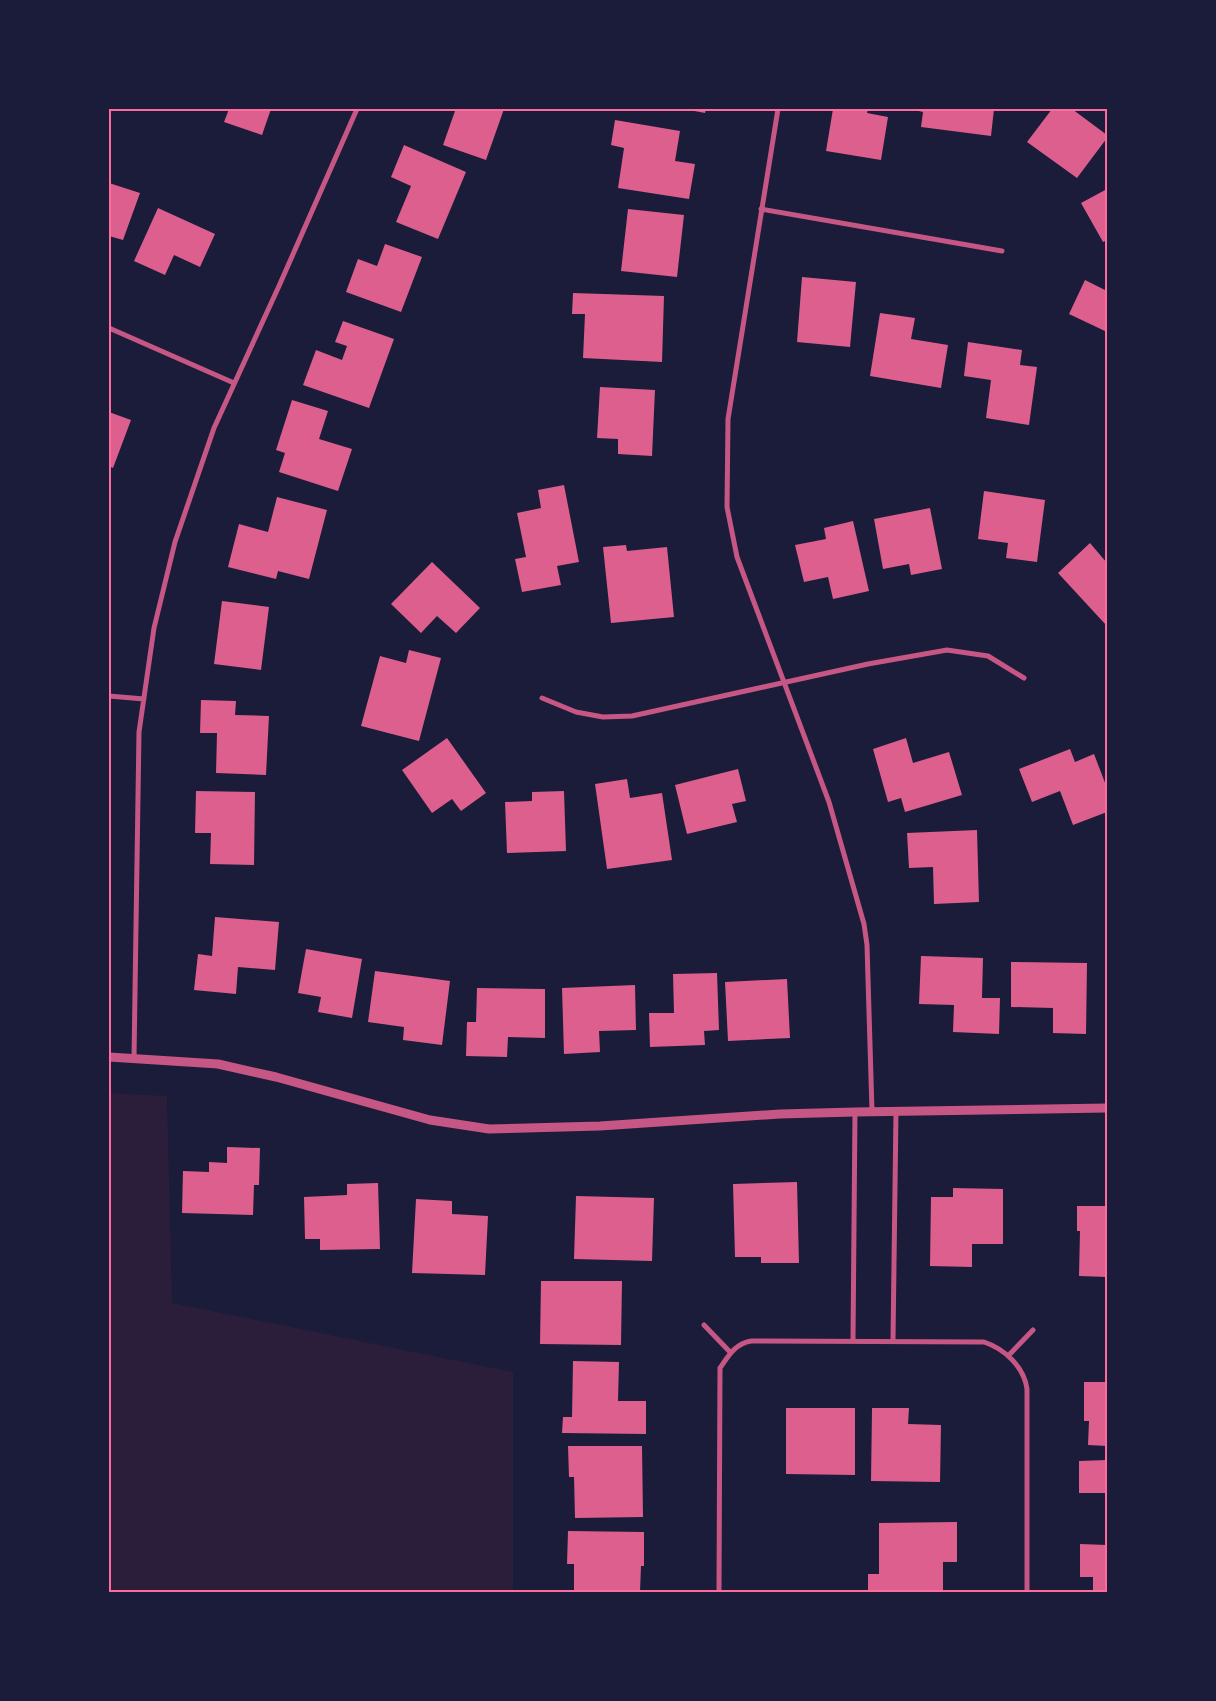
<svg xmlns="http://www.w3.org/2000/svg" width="1216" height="1701" viewBox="0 0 1216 1701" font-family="Helvetica,sans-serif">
<rect width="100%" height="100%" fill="#1b1b3a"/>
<path fill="#2a1e3b" d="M109 1093 167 1096 172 1303 513 1372V1592H109Z"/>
<path fill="#dd5f8e" d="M229 109H271L262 135 224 122Z
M450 109H504L486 160 443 145 455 111Z
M684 109H706L705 113Z
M833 109H868L867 113 888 117 881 160 826 151Z
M910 109H994L991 136 921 127 923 112Z
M1052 109H1072L1107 135V138L1077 178 1027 142Z
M615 120 680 131 675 161 695 164 689 199 618 188 624 148 611 145Z
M404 145 466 172 438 239 396 222 411 186 391 177Z
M109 183 140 193 123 240 109 236Z
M1107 189V240L1103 242 1081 203Z
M158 208 215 234 200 267 174 255 165 275 134 261Z
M628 209 684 215 677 277 621 271Z
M385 244 422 257 401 312 346 292 358 259 377 266Z
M802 277 856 282 850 347 797 342Z
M1085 280 1107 291V332L1069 314Z
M573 293 664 296 662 362 583 358 585 314H572Z
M880 313 915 318 911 339 948 345 941 388 870 376Z
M343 321 394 339 369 408 303 385 316 350 342 360 347 346 335 342Z
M968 342 1022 350 1020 365 1037 367 1029 425 986 418 991 380 964 376Z
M600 387 655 390 652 456 618 454V439L597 438Z
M292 400 328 411 319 439 352 449 338 491 279 472 285 453 276 450Z
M109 412 131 420 113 468 109 466Z
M564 485 579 562 557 566 561 585 522 592 515 559 526 557 517 513 541 508 538 490Z
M984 491 1045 500 1037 562 1006 558 1008 543 978 539Z
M277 497 327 510 309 579 278 571 276 579 228 567 239 524 268 532Z
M930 508 942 569 911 575 909 564 883 569 874 519Z
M853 521 869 591 833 599 828 577 804 582 795 545 826 539 824 528Z
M1090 543 1107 563V624L1106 625 1058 573Z
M626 545 627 551 667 547 674 617 611 623 603 547Z
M432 562 480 608 456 633 437 616 421 633 391 604Z
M222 601 269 607 261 670 214 664Z
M409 650 441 658 419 741 361 726 380 656 406 663Z
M201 700 236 701 235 715 269 716 266 775 216 773 217 733H200Z
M447 738 486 793 461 811 452 799 432 813 402 770Z
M906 738 913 763 949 752 962 795 905 812 901 798 888 802 873 749Z
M1070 749 1075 762 1094 754 1107 788V812L1073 825 1060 791 1032 802 1019 769Z
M738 769 746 801 732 804 737 822 687 834 675 785Z
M627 779 630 798 662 793 672 860 607 869 595 784Z
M196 791 255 792 254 865 210 864 211 833H195Z
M564 791 566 851 507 853 505 802 532 801V792Z
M977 830 979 902 934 904 933 867 909 868 907 833Z
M215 917 279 922 275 970 238 967 236 994 194 990 198 954 212 956Z
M306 949 362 959 352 1018 318 1012 321 997 298 993Z
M921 956 983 958 982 998H1000L999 1034 953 1032 954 1005 919 1004Z
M1011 962 1087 963 1086 1034 1053 1033V1008L1011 1007Z
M375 971 450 981 442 1045 403 1040 404 1027 368 1022Z
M717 973 719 1030 704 1031 705 1045 650 1047 649 1013H674L673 974Z
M787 979 790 1038 728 1041 725 982Z
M635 985 636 1030 599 1031 600 1052 564 1054 562 988Z
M477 988 545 989V1038L508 1037 507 1057 466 1056 467 1022H476Z
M227 1147 260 1148 259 1185H254L253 1215 182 1213 183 1171 209 1172V1162L227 1163Z
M797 1182 799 1263H761V1257H735L733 1184Z
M378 1183 380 1249 320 1250V1239H305L304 1197 347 1195V1184Z
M953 1188 1003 1189V1244H972V1267L930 1266 931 1197H953Z
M576 1196 654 1198 652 1261 574 1259Z
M416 1199 452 1201V1214L488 1216 485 1275 412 1273Z
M1077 1206H1107V1277L1079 1276 1080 1231H1077Z
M541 1281H622L621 1345 540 1344Z
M573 1361 619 1362 618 1401H646V1434L562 1433 563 1417H572Z
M1084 1382H1107V1446L1088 1445 1089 1421H1084Z
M786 1408H855V1475L786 1474Z
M872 1408H909L908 1424 941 1425 940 1482 871 1481Z
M568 1446H642L643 1517 575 1518 574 1477H569Z
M1107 1460V1493H1079V1461Z
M957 1522V1562H943V1592H868V1574H879V1523Z
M568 1531 644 1532V1566H641L640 1592H574V1564H567Z
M1080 1544 1107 1545V1592H1093V1577H1080Z"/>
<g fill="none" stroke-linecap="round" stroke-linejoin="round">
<path stroke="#c65784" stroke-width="5" d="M778 109 728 419 727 507 737 557 829 802 864 924 867 945 872 1111
M761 209 1002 251
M109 328 234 383
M109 696 144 699
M542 698 576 712 603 717 632 716 868 664 947 650 988 656 1024 678
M134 1058 139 732 154 628 175 542 214 428 279 286 357 109
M704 1325 730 1352
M853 1341 855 1112
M893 1341 896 1111
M1008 1356 1033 1330
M719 1592 720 1368C729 1355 735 1344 751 1341L984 1342C1005 1349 1024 1367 1027 1389V1592"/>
<path stroke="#c65784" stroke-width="9" d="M109 1057 218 1064 276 1077 430 1120 489 1129 600 1126 780 1114 855 1112 1107 1108"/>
</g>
<rect width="1216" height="1701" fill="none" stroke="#1b1b3a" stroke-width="220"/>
<rect x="110" y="110" width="996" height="1481" fill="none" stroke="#ff6b9d" stroke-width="2"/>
</svg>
